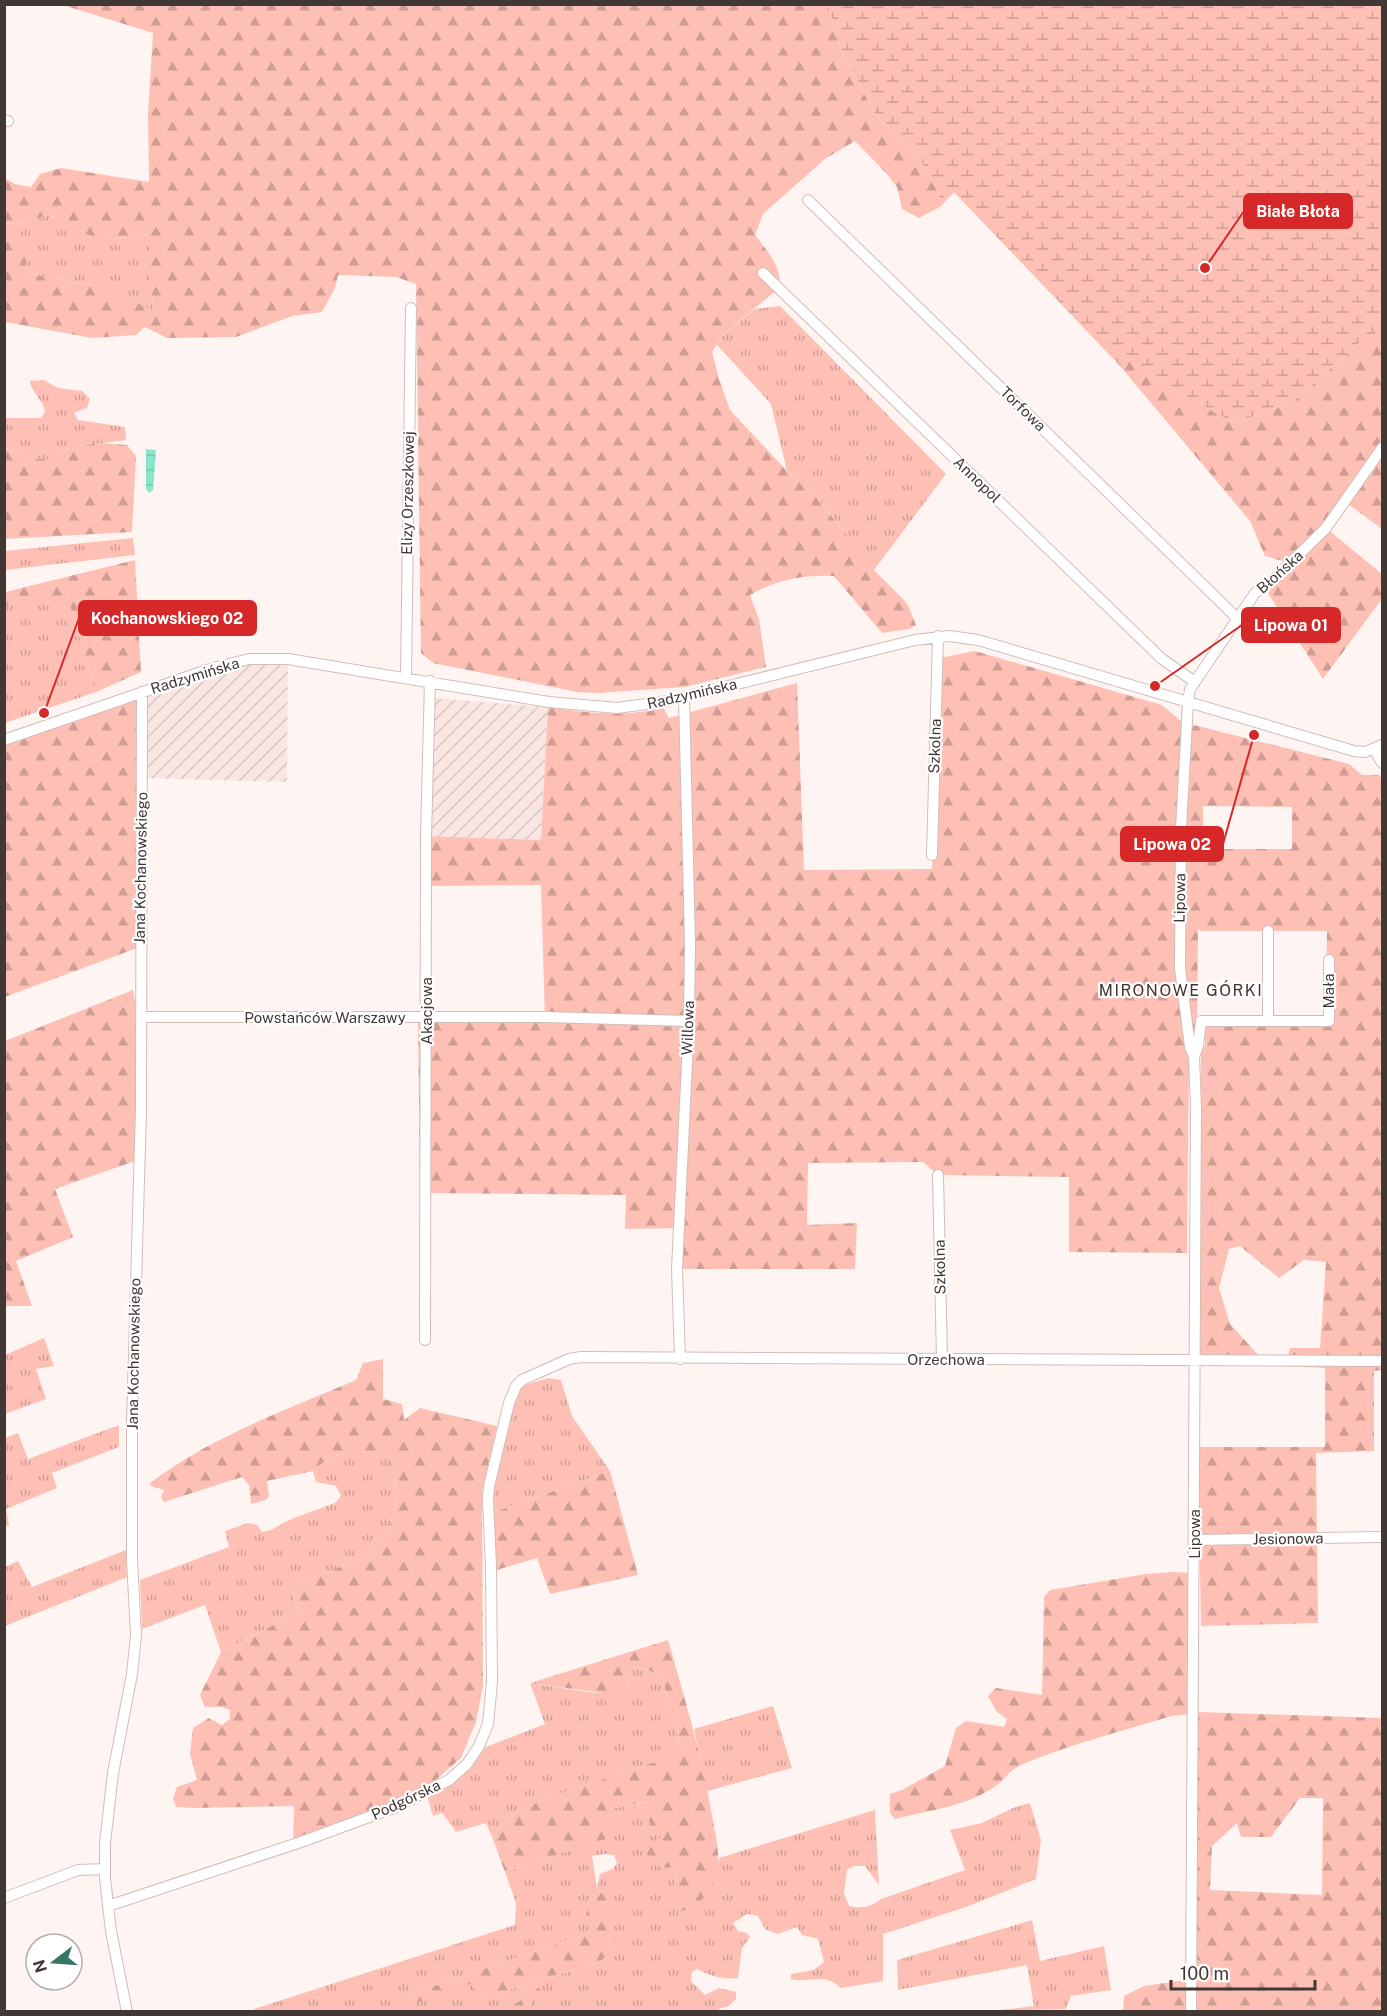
<svg xmlns="http://www.w3.org/2000/svg" width="1387" height="2016" viewBox="0 0 1387 2016" font-family="'Public Sans',sans-serif">
<defs>
<pattern id="industrial-furrows" width="10" height="10" patternUnits="userSpaceOnUse" patternTransform="scale(1.5)"><rect width="10" height="10" fill="#f9e6e2"/><path d="M-1 1l2-2M0 10L10 0M9 11l2-2" fill="none" stroke="#d7c6c2"/></pattern>
<pattern id="grass-tufts" width="24" height="20" patternUnits="userSpaceOnUse" patternTransform="scale(1.5)"><rect width="24" height="20" fill="#fec0b5"/><path d="M3 7l-1-3M5 7V3M7 7l1-3M15 17l-1-3M17 17v-4M19 17l1-3" fill="none" stroke="#cf9d94"/></pattern>
<pattern id="forest-firs" width="22" height="20" patternUnits="userSpaceOnUse" patternTransform="scale(1.5)"><rect width="22" height="20" fill="#fec0b5"/><path d="M5 1l3.5 6h-7zM16 11l3.5 6h-7z" fill="#cf9d94"/></pattern>
<pattern id="wetland-marsh" width="20" height="14" patternUnits="userSpaceOnUse" patternTransform="scale(1.5)"><rect width="20" height="14" fill="#fec0b5"/><path d="M1 5h8M5 5V1M11 12h8M15 12V8" fill="none" stroke="#cf9d94"/></pattern>
<pattern id="water-waves" width="16" height="10" patternUnits="userSpaceOnUse" patternTransform="scale(1.5)"><rect width="16" height="10" fill="#88e6cc"/><path d="M0 5q4-4 8 0t8 0" fill="none" stroke="#77c6b0"/></pattern>
</defs>
<rect width="100%" height="100%" fill="#fef5f3"/>
<path fill="url(#industrial-furrows)" d="M237 658 288 661 287 782 142 778 143 694Z
M431 698 548 707 541 840 424 836Z"/>
<path fill="url(#grass-tufts)" fill-rule="evenodd" d="M48 215 109 240 150 234 153 311 95 286 28 273 14 236 5 235V222L19 224Z
M780 306 946 474 874 570 844 544 843 530 818 499 787 471 771 404 717 345 723 335 755 309Z
M44 380 58 388 82 391 90 399 87 408 74 413 78 420 125 427 126 440 71 447 55 459H33L5 448 4 418H41L45 411C42 398 31 392 30 381Z
M133 538 135 555 5 570V551Z
M67 594 96 692 5 723V605Z
M44 1338 54 1366 36 1369 46 1399 5 1414V1355Z
M548 1378 561 1380 572 1416 610 1471 492 1513 488 1493 519 1387Z
M119 1425V1447L52 1473 57 1488 6 1509 9 1525 5 1527V1438L18 1433 28 1459Z
M359 1451 387 1453 394 1474 396 1504 388 1532 369 1556 289 1586 299 1612 221 1652 205 1605 142 1629 140 1580 229 1547 225 1531 248 1523 257 1525 262 1532 271 1530 291 1519 335 1503 341 1496 336 1486 316 1482 313 1471 330 1457Z
M126 1550 127 1577 5 1626V1567L18 1561 32 1587Z
M635 1667 661 1674 681 1748 674 1756 550 1797 517 1812 492 1837 486 1823 456 1832 442 1813 433 1816 427 1796 473 1752 545 1724 530 1683 595 1693 628 1689 629 1674Z
M773 1706 792 1768 707 1791 694 1729Z
M648 1802 651 1834 661 1836 680 1868 674 1882 714 1885 719 1858 875 1810 879 1885 865 1866H854L847 1870 844 1893 849 1906C862 1909 871 1907 881 1899L965 1870 950 1830 982 1823 1013 1808 1030 1803 1041 1840 1036 1879 966 1907 883 1934V1981L841 1988C824 1972 812 1983 791 1979V1974L814 1970 824 1962 818 1939 802 1935 797 1927 778 1934 765 1929 758 1916 747 1914 733 1923 738 1931 747 1933 750 1937 742 1948 738 1978C722 1980 711 1976 697 1969L692 1972 691 1981 705 1995 719 1988 736 1992V1999L729 2006 719 2009 718 2011H528L532 2000 540 1988 518 2002 492 2011 255 2012 254 2009 515 1925 516 1903 505 1872 608 1838 609 1809ZM604 1854 614 1855 617 1863 613 1869 600 1874 597 1888 592 1856ZM597 1891 604 1894C610 1913 610 1932 609 1952L600 1962 482 1998 472 1984 402 1997 589 1933Z
M1032 1920 1040 1961 1104 1946 1111 1990 1071 1996 1066 2009 992 2011 1034 2006 1027 1965 898 1990 897 1960Z"/>
<path fill="url(#forest-firs)" fill-rule="evenodd" d="M63 5H828L841 49 875 114 918 156 939 192 940 207 919 218 902 209 897 187 886 173 855 141 825 159 763 214 755 235C767 251 783 267 779 288L723 335 712 352 719 379 730 410 787 471 818 499 874 570 907 603 916 625 909 629 882 633 834 576C805 574 775 580 750 595L759 619 766 667 685 687 597 693 577 692 433 663 421 653 416 284 396 277 338 275 335 288 322 312 292 316 236 337 167 338 145 327 136 335 92 338 5 322V235L14 236 31 251 32 257 25 262 28 273 95 286 153 310 149 234 109 240 62 228 55 217 48 215 19 224 5 222 4 178 15 184 31 187 40 174 61 168 149 182 148 114 153 33Z
M1382 329V529L1344 501 1326 528 1382 574V599L1323 679 1268 593 1308 542 1283 561 1265 556 1250 521 1120 366 1126 359 1150 376 1234 423 1294 401 1359 343Z
M101 443 127 445 136 456 132 532 5 539V448L33 459H55L71 447Z
M135 560 141 672 96 692 67 595 5 605V592Z
M975 651 1162 705 1182 722 1174 908 1179 1005 1189 1065 1187 1253 1069 1252V1177L938 1175 923 1162 808 1163 807 1225 857 1223 855 1269H681L682 1228 625 1229 626 1195 420 1193 418 1018 545 1020 541 885 423 886 424 836 541 840 548 707C586 713 626 718 663 707L669 718 797 683 804 870 932 869 940 658Z
M143 694 140 947 5 997V741Z
M1194 725 1349 764 1362 775H1379L1382 779V1370L1374 1371V1451L1316 1453 1318 1623 1201 1626 1198 1447H1325V1368L1285 1366 1290 1348H1320L1326 1262 1304 1260 1279 1278 1240 1246 1229 1249 1219 1288 1230 1324 1260 1357 1200 1356 1201 1053 1205 1046V1025L1325 1024 1327 931H1202L1198 929 1197 1037 1192 1039C1176 938 1186 834 1190 733ZM1203 806 1292 807V849H1203Z
M133 990 139 1024 138 1160 55 1189 73 1237 16 1261 32 1306H5V1041Z
M383 1359V1399L402 1404 404 1420 420 1408 497 1426 482 1492 483 1686 476 1722 461 1758 422 1792 293 1842 294 1806 192 1808 176 1807 173 1798 177 1787 197 1780 190 1754 193 1728 209 1718 222 1725 230 1719V1710L221 1707H205L200 1695 221 1652 299 1612 289 1586 369 1556 388 1532 396 1504 394 1474 386 1453 359 1451 330 1457 313 1471 267 1481 269 1496 266 1500 251 1504 249 1485 242 1477 164 1502 161 1497 164 1490 151 1486 150 1483C212 1436 286 1410 356 1380L363 1363Z
M610 1471 638 1575 550 1594 537 1558 497 1570 492 1513Z
M1175 1572 1190 1573V1714L1172 1716C1122 1731 1071 1744 1023 1764 1009 1770 1004 1782 991 1789 963 1807 926 1811 895 1819L890 1813V1794L902 1790 945 1766 956 1728 966 1721 1004 1727 1007 1719 996 1711 988 1696 996 1688 1042 1695 1044 1597 1050 1590 1146 1574Z
M668 1640C684 1696 701 1752 711 1810 715 1834 723 1859 714 1883 709 1897 693 1907 680 1912 669 1893 672 1888 680 1868 661 1867 653 1871 646 1851L661 1836 651 1834 647 1802 609 1809V1838L505 1872 492 1837 517 1812 550 1797 673 1756 681 1748 661 1674 635 1667 629 1674 628 1689 617 1695 530 1683Z
M1198 1712 1382 1718V2011L1123 2012 1124 1996 1144 1986 1191 1979ZM1300 1798H1323L1322 1895 1210 1890 1212 1846 1237 1823 1241 1837H1271Z
M597 1891 604 1894C611 1913 610 1932 609 1953L600 1962 482 1998 471 1984 406 2006 402 1997 589 1933 586 1913Z
M540 1987 544 1995 532 2000 528 2011H492L518 2002Z"/>
<path fill="url(#wetland-marsh)" d="M828 5H1382V329L1359 343 1294 401 1234 423 1150 376 1126 359 1120 366 954 192 940 207 939 192 918 156 875 114 841 49Z"/>
<path fill="url(#water-waves)" d="M146 449 156 450 153 490 149 493 146 489Z"/>
<g fill="none" stroke-linecap="round" stroke-linejoin="round">
<defs>
<path id="minor" d="M4 120 8 121
M808 200 1238 619
M763 273 1162 659 1195 682
M406 677 411 308
M4 740 210 669 249 659H288L549 702 617 708 668 701 915 640 949 636 978 640 1354 751 1365 752 1382 745
M1374 749 1382 763
M932 855 938 636
M141 1017H546L689 1021
M1268 1020V931
M1194 1057 1198 1046 1201 1021H1329V960
M938 1175 942 1360
M425 1340 426 837 430 681
M680 1359 677 1269 689 1021 690 943 684 697
M1194 1540 1382 1537
M4 1898 78 1870 105 1869
M108 1906 301 1842 396 1807 449 1780 467 1764 479 1746 488 1724 492 1682 491 1566 488 1500 489 1486 509 1403 516 1386 522 1380 569 1359 581 1357 1382 1361
M127 2012 111 1931 105 1878V1843L113 1773 132 1674 136 1635 132 1560V1424L141 1110 142 692
M1191 2012 1196 1108 1194 1057 1190 1047 1180 968 1181 828 1188 703 1190 689 1255 593 1273 580 1326 528 1382 448"/>
</defs>
<use href="#minor" stroke="#d3bcb8" stroke-width="12"/>
<use href="#minor" stroke="#fff" stroke-width="10"/>
</g>
<g text-anchor="middle" stroke-width="4.5" stroke-linejoin="round" paint-order="stroke">
<g font-size="15" fill="#413836" stroke="#fff">
<text transform="translate(1023 409) rotate(44)" y="5">Torfowa</text>
<text transform="translate(977 480) rotate(44)" y="5">Annopol</text>
<text transform="translate(408 493) rotate(-89)" y="5">Elizy Orzeszkowej</text>
<text transform="translate(1280 572) rotate(-42)" y="5">Błońska</text>
<text transform="translate(195 676) rotate(-17)" y="5">Radzymińska</text>
<text transform="translate(692 694) rotate(-13)" y="5">Radzymińska</text>
<text transform="translate(935 746) rotate(-88)" y="5">Szkolna</text>
<text transform="translate(141 868) rotate(-89)" y="5">Jana Kochanowskiego</text>
<text transform="translate(1180 898) rotate(-89)" y="5">Lipowa</text>
<text transform="translate(1329 991) rotate(-90)" y="5">Mała</text>
<text transform="translate(427 1011) rotate(-90)" y="5">Akacjowa</text>
<text x="325" y="1023">Powstańców Warszawy</text>
<text transform="translate(688 1028) rotate(-88)" y="5">Willowa</text>
<text transform="translate(940 1267) rotate(-91)" y="5">Szkolna</text>
<text transform="translate(134 1354) rotate(-89)" y="5">Jana Kochanowskiego</text>
<text x="946" y="1365">Orzechowa</text>
<text transform="translate(1195 1534) rotate(-90)" y="5">Lipowa</text>
<text transform="translate(1288 1539) rotate(-1)" y="5">Jesionowa</text>
<text transform="translate(406 1800) rotate(-25)" y="5">Podgórska</text>
</g>
<g font-size="16" letter-spacing="1.5" fill="#43322e" stroke="#fff">
<text x="1181" y="996">MIRONOWE GÓRKI</text>
</g>
</g>
<path fill="none" stroke="#d62828" stroke-width="2" d="M1205 268L1244 211M44 713L79 618M1155 686L1242 625M1254 735L1223 844"/>
<g fill="#d62828" stroke="#fff" stroke-width="2">
<circle cx="1205" cy="268" r="6"/>
<circle cx="44" cy="713" r="6"/>
<circle cx="1155" cy="686" r="6"/>
<circle cx="1254" cy="735" r="6"/>
</g>
<g fill="#d62828" stroke="#d62828" stroke-width="2">
<rect x="1244" y="194" width="108" height="34" rx="6"/>
<rect x="79" y="601" width="177" height="34" rx="6"/>
<rect x="1242" y="608" width="98" height="34" rx="6"/>
<rect x="1121" y="827" width="102" height="34" rx="6"/>
</g>
<g font-size="16" text-anchor="middle" font-weight="bold" fill="#fff">
<text x="1298" y="217">Białe Błota</text>
<text x="167" y="624">Kochanowskiego 02</text>
<text x="1291" y="631">Lipowa 01</text>
<text x="1172" y="850">Lipowa 02</text>
</g>
<rect width="1387" height="2016" fill="none" stroke="#413836" stroke-width="12"/>
<g transform="translate(54 1962) rotate(253)"><circle r="28" fill="#ffffff" stroke="#b3afaf" stroke-width="1.5"/>
<path d="M0-4.5L10 22L0 15L-10 22Z" fill="#357665"/>
<text y="-9" font-size="16" font-weight="bold" text-anchor="middle" fill="#413836">N</text>
</g>
<path d="M1171 1980v9h144v-9" fill="none" stroke="#413836" stroke-width="3"/>
<text x="1180" y="1980" font-size="18" fill="#413836" stroke="#ffffff" stroke-width="4.5" paint-order="stroke">100 m</text>
</svg>
